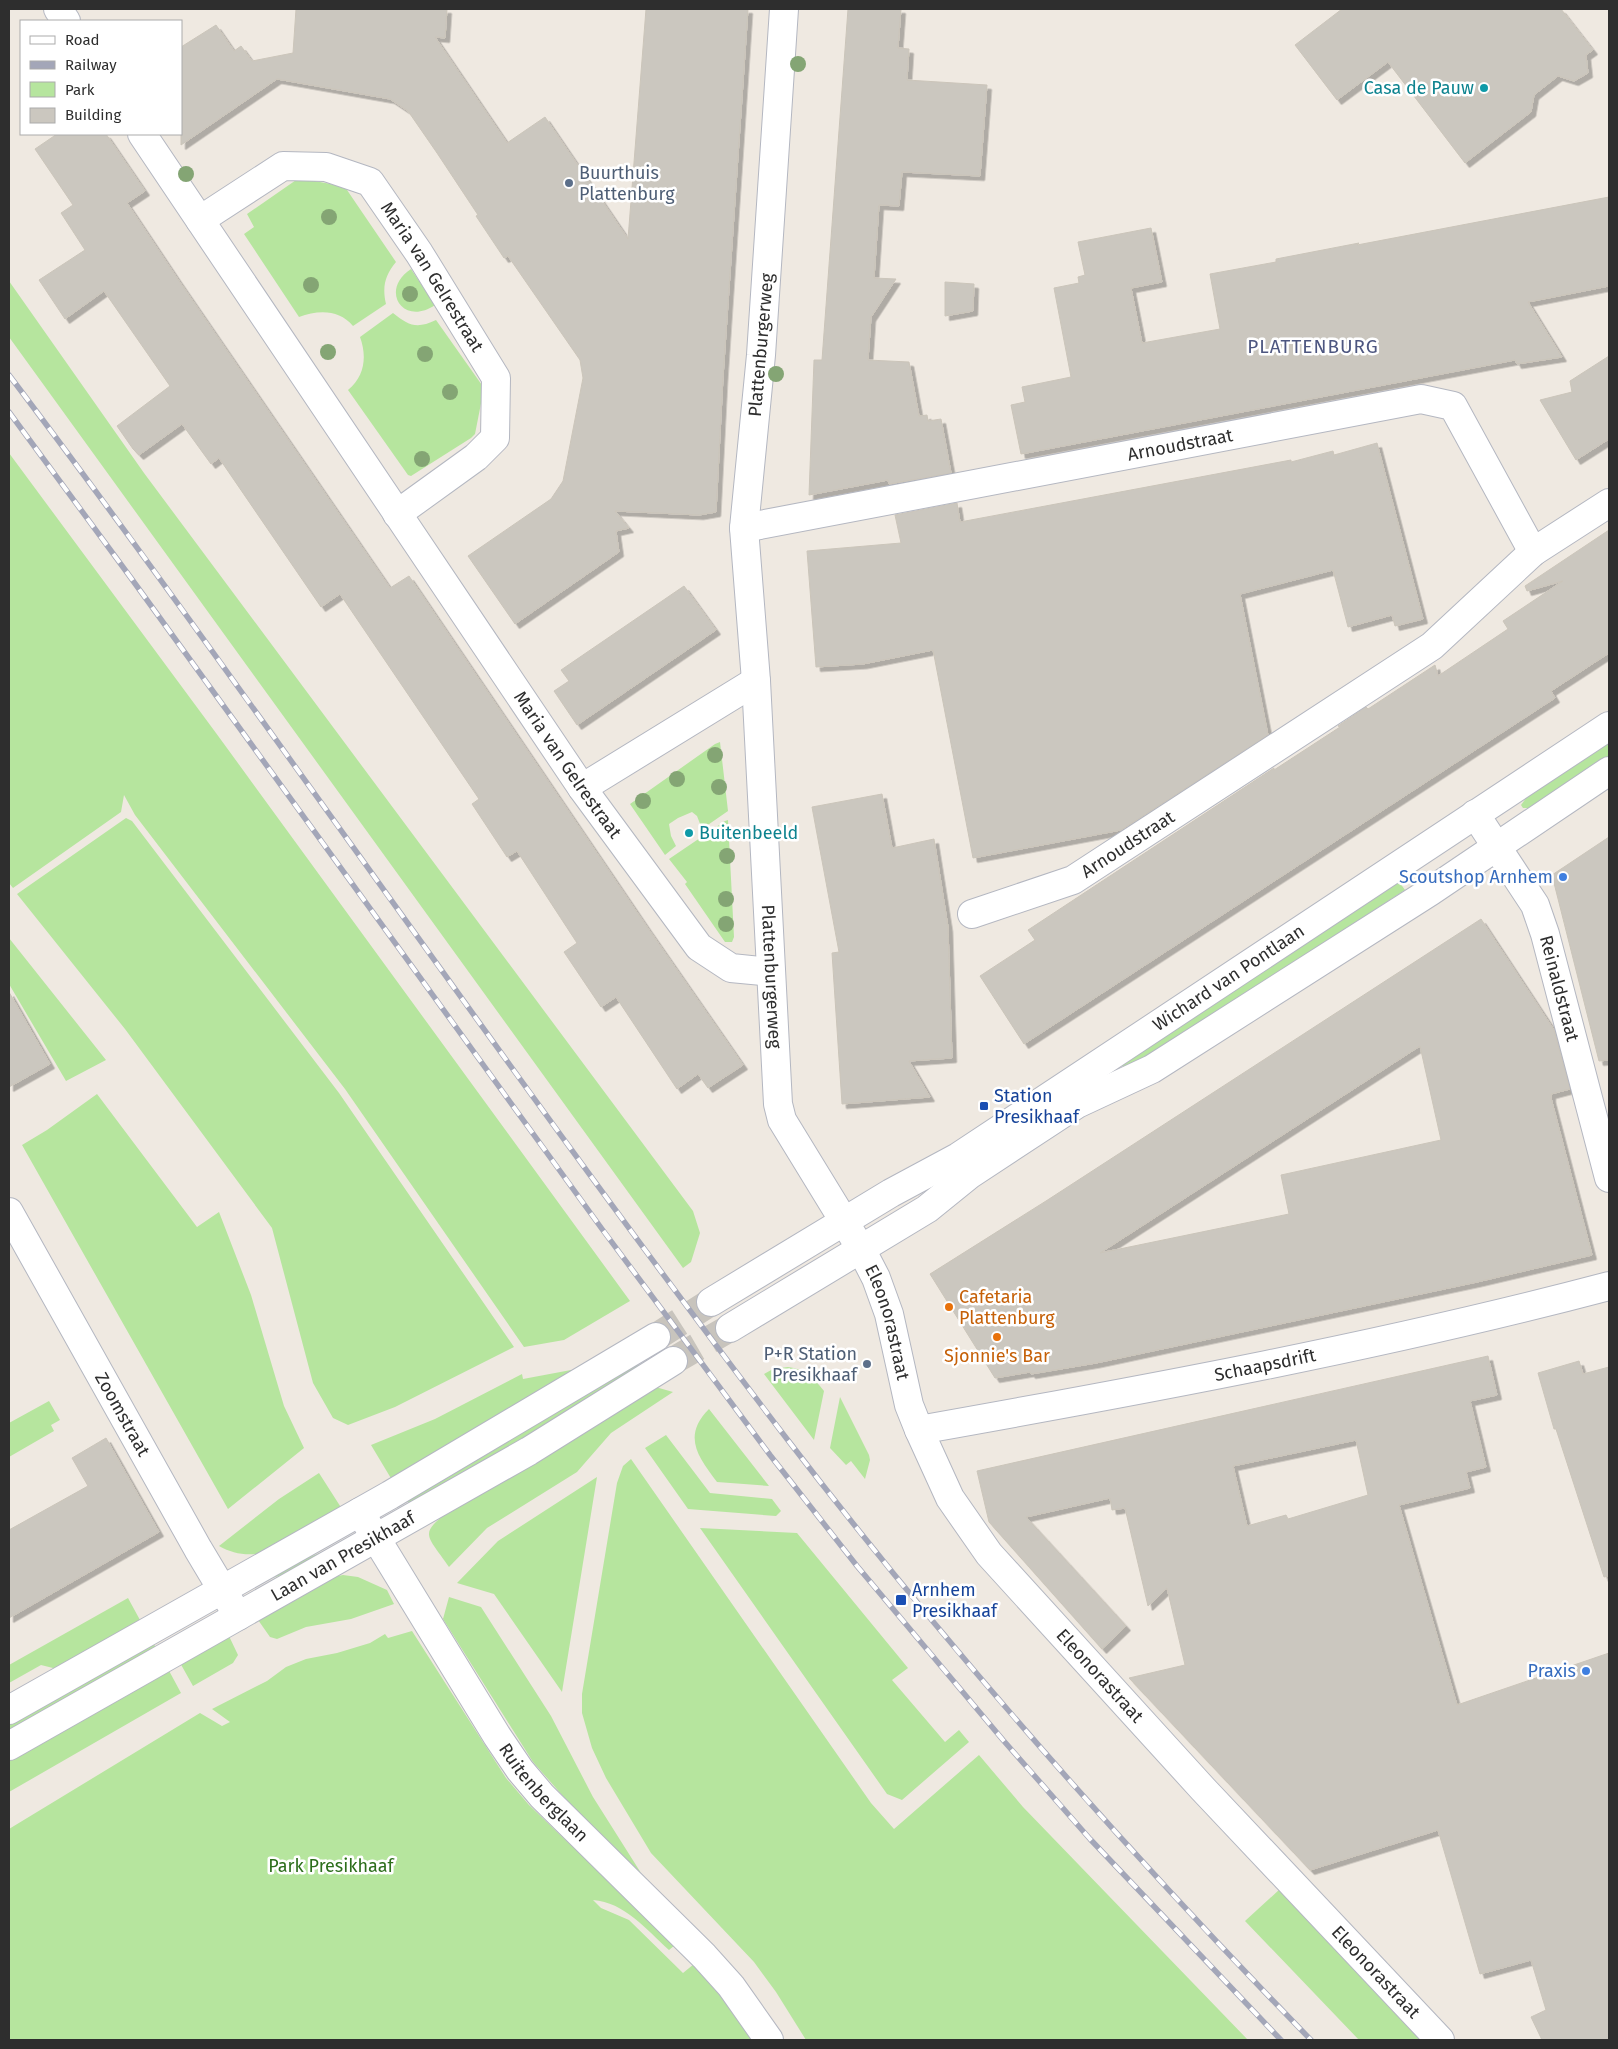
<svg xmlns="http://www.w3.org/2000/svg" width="1618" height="2049" viewBox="0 0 1618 2049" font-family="'Fira Sans',sans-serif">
<defs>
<filter id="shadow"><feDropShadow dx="4.5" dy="4.5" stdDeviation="0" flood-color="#0004"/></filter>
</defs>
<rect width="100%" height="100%" fill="#efe9e1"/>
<path fill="#b6e59e" d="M299 178 341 186 347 190 396 262C385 275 382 287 386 304L353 326C339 309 318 310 299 317L244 234 254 227 247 214Z
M411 269 435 305C403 327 379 290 411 269Z
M9 281 144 473 693 1211 700 1233 691 1262 683 1268 9 337Z
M393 313C409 326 417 329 436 320L484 388 475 434 471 438 411 476 408 475 348 390C365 376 367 356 360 337Z
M9 453 216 733 630 1301 564 1340 524 1347 345 1089 135 815 124 795 121 812 13 888 9 883Z
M1609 741V756L1529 808H1523L1521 805 1529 794Z
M720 742 728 811 702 829 697 816 692 812 678 818 669 824 671 836 676 846 665 855 630 804 715 744Z
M126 818 132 821 339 1093 514 1347 395 1407 348 1425 333 1418 313 1383 272 1228 125 1029 17 894Z
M728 820 734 937 732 942H725L685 884 687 882 669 859 725 821Z
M1397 879 1405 890 1128 1070 1121 1065Z
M9 938 106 1060 66 1081 9 984Z
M97 1094 197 1227 219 1212 251 1295 284 1406 304 1448 228 1509 22 1145 47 1130Z
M634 1359 640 1369 411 1507 406 1498Z
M788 1367C804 1369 814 1378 824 1391L814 1440 764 1374 773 1369Z
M571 1370 574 1375 392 1480 371 1445 435 1419 522 1374 523 1379Z
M652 1386 673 1392 611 1433 577 1472 487 1528 449 1567C425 1532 418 1535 454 1507Z
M840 1397 869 1455 870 1460 865 1479 851 1461 846 1465 830 1448Z
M49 1401 60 1420 51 1425 54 1431 9 1457V1423Z
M709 1409 769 1486 717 1482C698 1457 682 1436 709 1409Z
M666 1435 710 1493 772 1499 781 1511 776 1516 688 1509 645 1448Z
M631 1459 871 1803 894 1829 979 1755 1023 1807 1248 2040H806L776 1992 754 1962 651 1853 606 1778 592 1748 582 1713V1694L617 1483 623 1466Z
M319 1473 342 1509 263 1553C247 1556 233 1554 219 1546L279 1499Z
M597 1477 562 1692 494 1594 457 1583 498 1541Z
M700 1528 797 1533 908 1668 892 1680 945 1742 959 1730 969 1742 902 1800 887 1794Z
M328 1550 307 1567 269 1579 288 1565Z
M343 1575 358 1577 387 1590 394 1604 351 1619 306 1627 277 1639 270 1637 256 1617 328 1578Z
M449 1597 481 1607 551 1716 593 1797 641 1873 577 1812 533 1762 443 1619Z
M128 1598 140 1620 61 1670 41 1665 9 1683V1665Z
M412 1631 506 1778 529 1805 675 1945 669 1950C647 1930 624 1902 593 1900L601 1908 629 1920 683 1973 694 1964 721 1995 752 2040H9V1829L200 1713 222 1726 230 1722 212 1709 267 1681 286 1667 306 1659 337 1653 370 1643 385 1634 388 1638Z
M228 1634 238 1655 233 1663 193 1686 179 1661Z
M151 1640 159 1652 9 1737V1721Z
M167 1667 181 1693 9 1792V1758Z
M1280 1889 1428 2040H1359L1245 1921Z"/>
<path fill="#cbc7bf" stroke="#cbc5ba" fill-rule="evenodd" filter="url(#shadow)" d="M296 9H447L445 38 435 37 507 143 545 117 628 239 646 9H748L723 377 716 512 699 515 615 511 629 528 616 531 619 552 515 624 468 556 551 499 563 481 583 378 580 360 508 256 504 258 476 216 478 215 437 153 408 111 390 99 277 79 181 145V47L216 25 234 51 241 46 252 61 293 53Z
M848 9H901L898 48 909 49 907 80 987 85 980 176 902 172 899 206 879 205 874 278 896 279 871 317 868 360 909 362 919 416 927 415 928 421 941 419 951 473 889 484 888 480 809 495 814 360H822Z
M1342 9H1561L1593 50 1586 55 1588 73 1574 81 1558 76 1534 95 1531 112 1465 163 1388 62 1337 100 1295 45Z
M57 134H106L145 191 127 203 177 278 390 588 409 576 647 927 743 1065 708 1088 698 1074 677 1089 616 997 601 1007 564 952 577 943 517 851 507 857 472 804 479 799 340 594 321 607 219 458 211 464 182 424 139 455 133 449 117 426 170 386 104 291 65 319 39 280 85 250 61 213 73 205 35 149Z
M1609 197V286L1528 302 1562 357 1517 364 1515 360 1021 454 1011 405 1025 402 1022 387 1071 377 1054 288 1079 283 1078 277 1085 275 1078 242 1151 228 1162 282 1131 288 1142 343 1220 329 1210 274 1276 262V259L1359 243 1357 245Z
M945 282 974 284 973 311 945 316Z
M1609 356V439L1576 460 1540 400 1572 392 1570 381Z
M1377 443 1423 619 1395 626 1392 615 1348 627 1333 570 1240 594 1268 735 1121 830 973 858 933 650 863 664 816 667 807 551 901 543 895 515 957 503 960 522 1291 460V462L1333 451 1334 455Z
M1609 530V653L1551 691 1555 698 1024 1044 980 976 1035 940 1028 930 1274 768V770L1340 727 1338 726 1366 707 1368 709 1435 665 1438 676 1508 629 1503 621 1563 581 1527 591 1525 586Z
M684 586 716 630 577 725 554 691 569 681 561 670Z
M882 794 892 848 934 839 948 927 952 1058 909 1061 930 1097 842 1104 832 953 839 952 812 807Z
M1609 837V1060L1599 1061 1552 875Z
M1481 919 1554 1030 1570 1089 1551 1094V1098L1592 1255 1477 1282 1096 1363 1031 1374 1030 1372 995 1378 930 1274 1046 1201ZM1420 1046 1441 1140 1281 1175 1289 1214 1100 1253Z
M9 992 50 1064 9 1087Z
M1488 1356 1497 1395 1470 1401 1486 1467 1466 1472 1470 1488 1399 1505 1457 1705 1609 1653V2040H1542L1531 2017 1546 2010 1531 1960 1480 1974 1438 1830 1310 1870 1129 1678 1185 1665 1167 1588 1148 1606 1125 1508 1112 1510 1110 1498 1026 1517 1126 1626 1102 1649 989 1522 977 1471ZM1356 1440 1368 1495 1288 1519 1286 1515 1247 1526 1233 1466Z
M1579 1361 1583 1374 1609 1367V1576L1604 1577 1556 1429H1554L1538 1373Z
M106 1438 159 1532 9 1618V1530L88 1486 72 1458Z"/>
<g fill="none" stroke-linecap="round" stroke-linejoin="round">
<path stroke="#c8c4bd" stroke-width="28" stroke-dasharray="28 14" stroke-linecap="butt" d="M656 1337 711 1302
M673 1361 730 1328"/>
<defs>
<g id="minor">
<path d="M58 9 66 21"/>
<path id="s1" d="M784 9 761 355 744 528 756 681 778 1104 782 1120 861 1249 876 1278 889 1314 909 1405 919 1430 950 1498 989 1554 1203 1789 1440 2040"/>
<path id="s2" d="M142 134 582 788 699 947 731 968 771 972"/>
<path id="s3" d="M200 220 283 166 326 167 370 182 419 253 496 378 495 438 476 457 397 514"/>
<path id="s4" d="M744 528 1421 399 1453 406 1533 552"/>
<path d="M582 788 756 681"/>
<path id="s5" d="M1475 814 1535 905 1545 934 1609 1178"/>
<path id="s6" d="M972 914 1073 880 1432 646 1533 552 1609 503"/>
<path id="s7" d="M9 1212 198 1549 238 1616"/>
<path id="s8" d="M919 1430C1150 1389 1382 1346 1609 1286"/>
<path id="s9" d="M360 1512 497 1736 520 1770 542 1796 704 1956 731 1986 769 2040"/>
</g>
<g id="tertiary">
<path id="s10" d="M711 1302 891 1193 958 1157 1609 726"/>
<path d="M730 1328 927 1209 969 1175 1077 1104 1152 1069 1431 891 1609 771"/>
<path d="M9 1710 390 1495 656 1337"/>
<path id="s11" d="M9 1746 529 1451 673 1361"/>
</g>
</defs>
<use href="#minor" stroke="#b4b7c1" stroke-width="30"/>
<use href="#tertiary" stroke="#b4b7c1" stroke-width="30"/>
<use href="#minor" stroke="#fff" stroke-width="28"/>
<use href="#tertiary" stroke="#fff" stroke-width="28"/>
<defs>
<path id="rail" d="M9 375C90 482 169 591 248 701 426 948 602 1197 787 1439 949 1650 1126 1850 1311 2040
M9 412 131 578 602 1229 770 1455 857 1566 1003 1740 1090 1839 1281 2040"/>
</defs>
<use href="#rail" stroke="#a3a6b8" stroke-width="5.5"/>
<use href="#rail" stroke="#fff" stroke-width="4" stroke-dasharray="11" stroke-linecap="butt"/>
</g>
<g fill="#84a574">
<circle cx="798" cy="64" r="8"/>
<circle cx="186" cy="174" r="8"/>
<circle cx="329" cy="217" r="8"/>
<circle cx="311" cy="285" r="8"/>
<circle cx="410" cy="294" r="8"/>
<circle cx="328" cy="352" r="8"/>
<circle cx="425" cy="354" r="8"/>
<circle cx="776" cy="374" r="8"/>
<circle cx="450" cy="392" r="8"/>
<circle cx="422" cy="459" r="8"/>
<circle cx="715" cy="755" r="8"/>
<circle cx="677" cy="779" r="8"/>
<circle cx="719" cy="787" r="8"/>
<circle cx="643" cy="801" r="8"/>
<circle cx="727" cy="856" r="8"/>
<circle cx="726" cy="899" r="8"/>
<circle cx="726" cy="924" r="8"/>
</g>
<g fill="#0f9aa8" stroke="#fff" stroke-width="2">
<circle cx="1484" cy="88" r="5"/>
<circle cx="689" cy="833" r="5"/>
</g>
<g fill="#5c6f8a" stroke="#fff" stroke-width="2">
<circle cx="569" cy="183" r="5"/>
<circle cx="867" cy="1364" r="5"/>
</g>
<g fill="#3f7fe0" stroke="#fff" stroke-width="2">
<circle cx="1563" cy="877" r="5"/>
<circle cx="1586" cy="1671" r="5"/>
</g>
<g fill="#1a4fb4" stroke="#fff" stroke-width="2">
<rect x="979" y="1101" width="10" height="10" rx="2.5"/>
<rect x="895" y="1594" width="12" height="12" rx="2.5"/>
</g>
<g fill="#e8710a" stroke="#fff" stroke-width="2">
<circle cx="949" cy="1307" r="5"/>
<circle cx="997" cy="1337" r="5"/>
</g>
<g text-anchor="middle" stroke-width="5" stroke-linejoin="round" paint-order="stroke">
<g font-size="18" fill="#0d838f" stroke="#fff" text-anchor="end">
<text x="1474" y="94">Casa de Pauw</text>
<text x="699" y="839" text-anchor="start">Buitenbeeld</text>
</g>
<g font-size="18" fill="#4e5e75" stroke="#fff" text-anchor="start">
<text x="579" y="179">Buurthuis<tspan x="579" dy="21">Plattenburg</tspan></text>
<text x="857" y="1360" text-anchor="end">P+R Station<tspan x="857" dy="21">Presikhaaf</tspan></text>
</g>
<g font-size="18" fill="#2e2e2e" stroke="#fff">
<text dy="6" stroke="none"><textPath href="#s3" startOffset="302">Maria van Gelrestraat</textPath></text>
<text transform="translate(761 345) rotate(-85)" y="6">Plattenburgerweg</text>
<text dy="6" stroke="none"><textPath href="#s4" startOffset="444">Arnoudstraat</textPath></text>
<text dy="6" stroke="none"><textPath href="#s2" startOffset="761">Maria van Gelrestraat</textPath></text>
<text dy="6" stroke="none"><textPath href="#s6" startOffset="172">Arnoudstraat</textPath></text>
<text dy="6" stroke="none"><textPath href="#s1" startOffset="970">Plattenburgerweg</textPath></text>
<text dy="6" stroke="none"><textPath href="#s10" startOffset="611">Wichard van Pontlaan</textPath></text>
<text dy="6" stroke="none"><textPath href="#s5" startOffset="196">Reinaldstraat</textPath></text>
<text dy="6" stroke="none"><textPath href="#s1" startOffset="1344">Eleonorastraat</textPath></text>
<text dy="6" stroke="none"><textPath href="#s8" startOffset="352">Schaapsdrift</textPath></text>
<text dy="6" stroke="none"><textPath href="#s7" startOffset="232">Zoomstraat</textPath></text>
<text dy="6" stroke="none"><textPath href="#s11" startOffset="384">Laan van Presikhaaf</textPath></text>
<text dy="6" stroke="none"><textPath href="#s1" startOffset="1764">Eleonorastraat</textPath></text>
<text dy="6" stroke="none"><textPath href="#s9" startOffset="336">Ruitenberglaan</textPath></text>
<text dy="6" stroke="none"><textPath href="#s1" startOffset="2169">Eleonorastraat</textPath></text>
</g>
<g font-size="18" fill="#366cbe" stroke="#fff" text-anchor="end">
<text x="1553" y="883">Scoutshop Arnhem</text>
<text x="1576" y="1677">Praxis</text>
</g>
<g font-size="18" fill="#164399" stroke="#fff" text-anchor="start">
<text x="994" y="1102">Station<tspan x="994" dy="21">Presikhaaf</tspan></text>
<text x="912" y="1596">Arnhem<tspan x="912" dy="21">Presikhaaf</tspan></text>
</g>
<g font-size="18" fill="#c56008" stroke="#fff" text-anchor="start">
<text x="959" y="1303">Cafetaria<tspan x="959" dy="21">Plattenburg</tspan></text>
<text x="997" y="1362" text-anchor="middle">Sjonnie's Bar</text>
</g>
<g font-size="18" fill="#2c6e1b" stroke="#fff">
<text x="331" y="1872">Park Presikhaaf</text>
</g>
<g font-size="19" letter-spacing="1" fill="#4d5680" stroke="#fff">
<text x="1313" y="353">PLATTENBURG</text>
</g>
</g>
<rect width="1618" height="2049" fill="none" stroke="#2e2e2e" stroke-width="20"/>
<rect x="20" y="20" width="162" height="115" fill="#ffffff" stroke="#ababab"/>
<rect x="30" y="36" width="25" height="8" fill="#ffffff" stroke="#ababab"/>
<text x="65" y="45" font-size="15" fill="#2e2e2e">Road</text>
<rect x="30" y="61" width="25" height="8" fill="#a3a6b8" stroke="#ababab"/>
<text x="65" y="70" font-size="15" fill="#2e2e2e">Railway</text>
<rect x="30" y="82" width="25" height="15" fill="#b6e59e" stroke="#ababab"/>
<text x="65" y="95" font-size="15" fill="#2e2e2e">Park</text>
<rect x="30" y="108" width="25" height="15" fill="#cbc7bf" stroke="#ababab"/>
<text x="65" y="120" font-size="15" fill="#2e2e2e">Building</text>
</svg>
